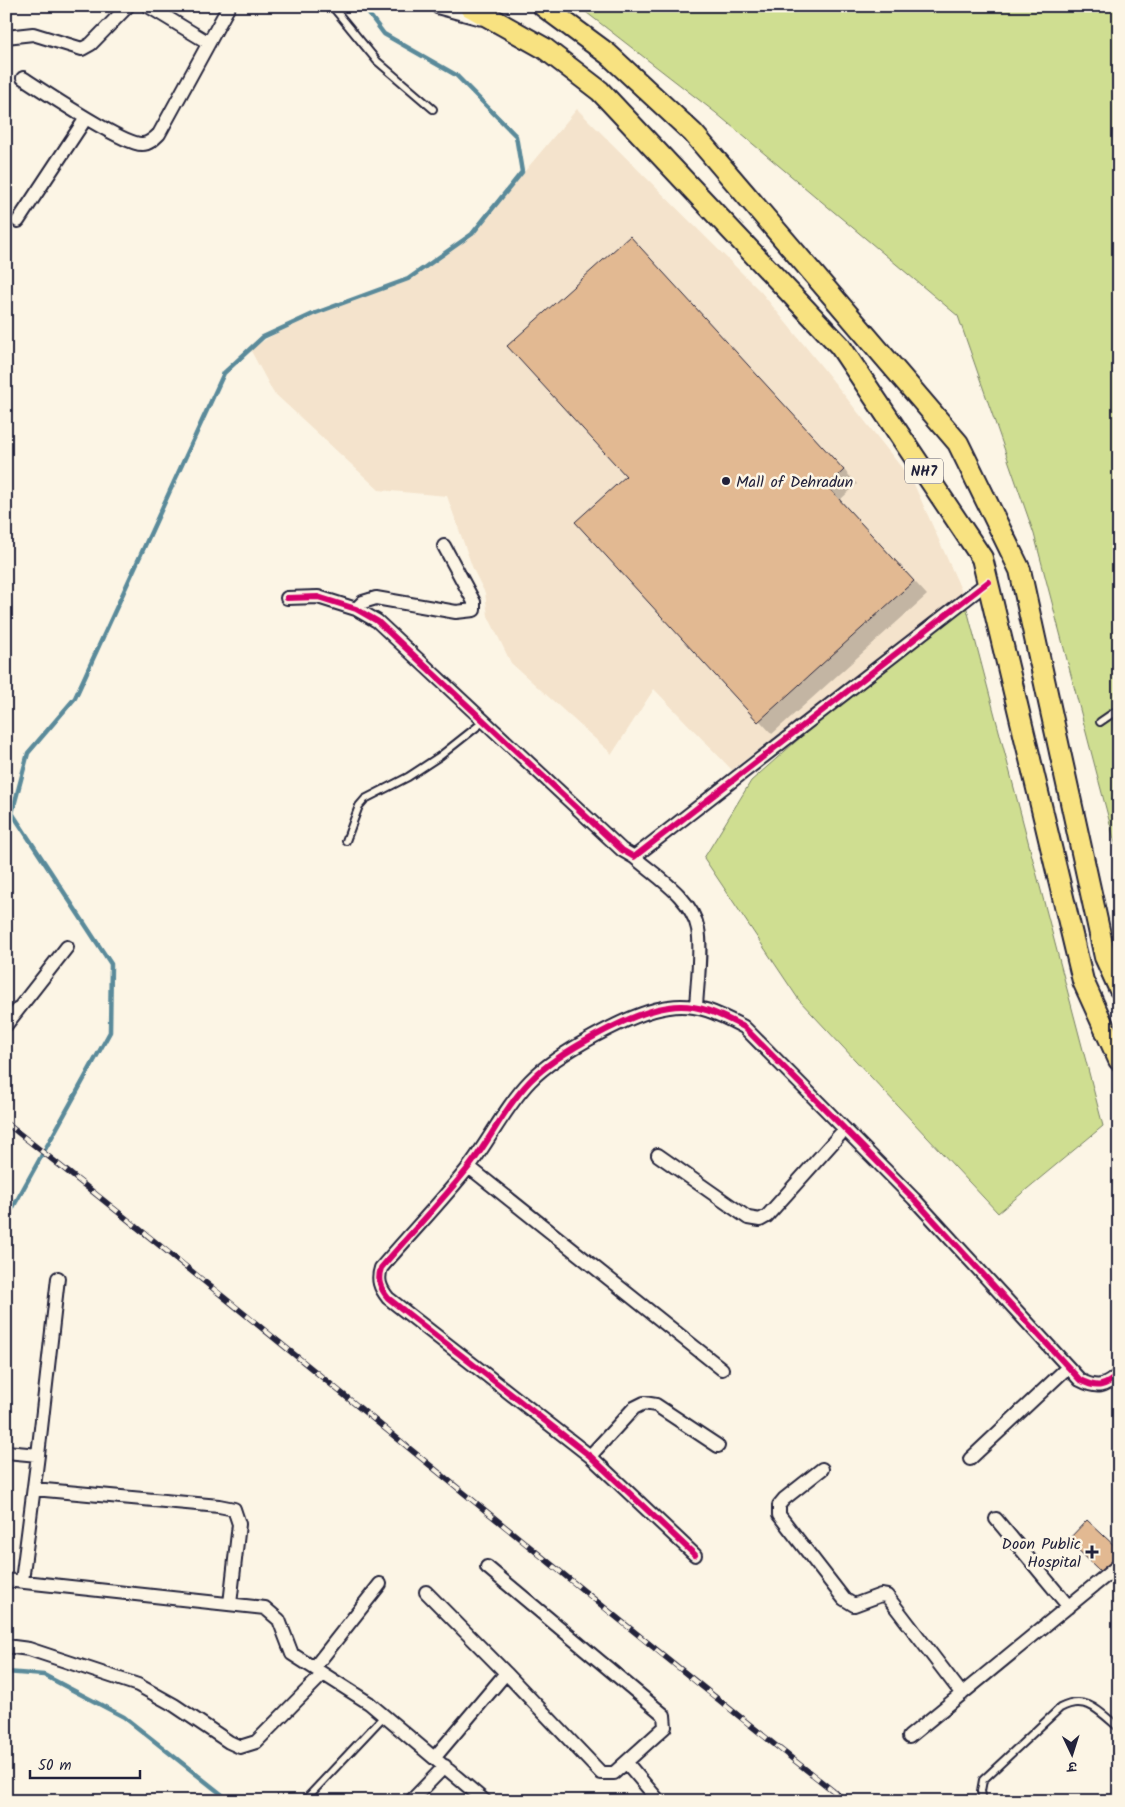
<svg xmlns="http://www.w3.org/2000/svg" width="1125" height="1807" viewBox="0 0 1125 1807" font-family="Kalam,'Playpen Sans Deva',sans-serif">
<rect width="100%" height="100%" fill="#fcf5e5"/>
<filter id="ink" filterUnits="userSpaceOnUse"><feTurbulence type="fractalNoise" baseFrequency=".02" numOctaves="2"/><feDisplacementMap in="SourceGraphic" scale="10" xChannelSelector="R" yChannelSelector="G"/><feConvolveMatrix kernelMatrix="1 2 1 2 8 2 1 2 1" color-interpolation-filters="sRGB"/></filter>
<g filter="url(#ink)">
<path fill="#f4e3cc" d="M577 109 761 292 822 367 913 482 963 594 732 770 654 689 612 754 511 663 488 616 485 593 473 569 447 496 379 490 273 392 250 349 288 326 408 279 472 234Z"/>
<path fill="#cfde91" stroke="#788066" d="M578 6H1119V858L1034 534 958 316 716 113Z
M963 594 1103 1126 998 1213 799 1000 704 858 751 781Z"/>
<path fill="#0003" d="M643 251 857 484 840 500 927 595 772 734 577 522 627 476Z"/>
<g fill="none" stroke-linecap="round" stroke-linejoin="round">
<path stroke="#5a8a9a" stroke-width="4.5" d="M6 1220 110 1032 111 964 12 813 28 753 75 698 224 373 263 337 313 314 408 279 472 234 522 172 516 136 456 75 384 34 363 6
M6 1672 44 1675 124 1717 230 1801"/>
</g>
<path fill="#e2b992" stroke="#22223b" d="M630 236 844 470 827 486 914 581 758 722 575 522 626 476 507 346Z
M1087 1520 1119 1550V1556L1102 1573 1068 1540Z"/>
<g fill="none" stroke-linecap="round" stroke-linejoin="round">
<defs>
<path id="service" d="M332 6 377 61 433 109
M1100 722 1119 709
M346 841 359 806 365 799 408 777 440 756 483 722
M304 1801 384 1716
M983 1801 981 1791 983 1780 1060 1708C1086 1694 1099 1711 1119 1728"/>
<path id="minor" d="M148 6 209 43
M6 37 33 34 82 49 91 44 128 6
M23 78C43 91 124 145 142 144 149 144 154 139 159 134L229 6
M18 221 86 118
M287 598 318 597 356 609 377 621 622 850 634 857 988 582
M356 609 363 602 376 598 456 612 474 610V602L444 546
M634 857C657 877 692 898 698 929 702 950 697 985 696 1007
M6 1025 67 947
M658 1155 748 1218 760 1220 767 1216 845 1129
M469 1167 722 1369
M6 1452 38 1455 22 1581
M38 1455 58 1278
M590 1456 634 1408 644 1403 656 1405 718 1446
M970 1459 1068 1367
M822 1469 784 1499 779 1505V1515L844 1599 854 1605 881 1595 887 1596 962 1694
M34 1489 219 1506 234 1509 239 1524 230 1604
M996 1519 1069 1607
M695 1555 590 1456 388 1298C380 1288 377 1280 381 1268 410 1234 441 1202 468 1168 490 1140 505 1107 530 1081 556 1054 631 1012 669 1007 697 1002 721 1015 744 1027L914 1199 1080 1380C1097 1389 1105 1387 1119 1374
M487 1567 664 1715 665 1727 614 1773H601L506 1673
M6 1580 265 1608 279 1620 292 1654 369 1703 485 1801
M426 1592 506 1673 435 1757
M6 1646 29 1649 138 1685 174 1705 229 1742 240 1747 256 1742 323 1674
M314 1668 380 1584
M909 1737 1119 1565
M626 1762 659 1801
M411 1801 445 1766"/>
<path id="tertiary" d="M439 6 480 17"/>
<path id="trunk" d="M469 6 544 48 600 91 840 346 982 558 1083 981 1119 1060
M543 6 608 54 693 133 958 443 1020 570 1105 957 1119 988"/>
</defs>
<use href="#service" stroke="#22223b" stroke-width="10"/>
<use href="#minor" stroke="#22223b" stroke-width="16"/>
<use href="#tertiary" stroke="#22223b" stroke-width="19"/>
<use href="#trunk" stroke="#22223b" stroke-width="24"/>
<use href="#service" stroke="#fcf5e5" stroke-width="6"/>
<use href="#minor" stroke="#fcf5e5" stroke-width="12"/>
<use href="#tertiary" stroke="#fcf5e5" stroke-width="15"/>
<use href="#trunk" stroke="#f8e281" stroke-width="20"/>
<defs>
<path id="rail" d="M6 1123C289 1345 563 1579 846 1801"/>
</defs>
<use href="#rail" stroke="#22223b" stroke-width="5.5"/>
<use href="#rail" stroke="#fcf5e5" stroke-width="4" stroke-dasharray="11" stroke-linecap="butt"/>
<defs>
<path id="cycleway" d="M287 598 318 597 356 609 377 621 622 850 634 857 988 582
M695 1555 590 1456 388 1298C380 1288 377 1280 381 1268 410 1234 441 1202 468 1168 490 1140 505 1107 530 1081 556 1054 631 1012 669 1007 697 1002 721 1015 744 1027L914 1199 1080 1380C1097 1389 1105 1387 1119 1374"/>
</defs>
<use href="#cycleway" stroke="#fcf5e5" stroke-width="9"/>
<use href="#cycleway" stroke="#d6006c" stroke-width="6"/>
</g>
</g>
<g fill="#22223b" stroke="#fcf5e5" stroke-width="2">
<circle cx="726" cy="481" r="5"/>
<path d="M1089.5 1544.5h5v5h5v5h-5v5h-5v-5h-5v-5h5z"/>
</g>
<g text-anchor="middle" stroke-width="5" stroke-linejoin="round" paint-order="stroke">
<rect fill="#fcf5e5" stroke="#63616e" stroke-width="1" x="905" y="458.5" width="38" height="25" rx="4"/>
<g font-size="15" font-weight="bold" fill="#22223b">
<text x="924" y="476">NH7</text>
</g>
<g font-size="16" fill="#22223b" stroke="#fcf5e5" text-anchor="start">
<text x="736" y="487">Mall of Dehradun</text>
<text x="1081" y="1549" text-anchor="end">Doon Public<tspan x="1081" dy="18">Hospital</tspan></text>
</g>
</g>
<rect width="1125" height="1807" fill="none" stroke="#fcf5e5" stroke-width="25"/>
<rect x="12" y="12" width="1100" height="1782" fill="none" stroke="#22223b" stroke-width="2" filter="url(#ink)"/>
<g transform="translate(1072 1754) rotate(176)" stroke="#fcf5e5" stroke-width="4" paint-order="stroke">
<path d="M0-4L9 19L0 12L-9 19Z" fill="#22223b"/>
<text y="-8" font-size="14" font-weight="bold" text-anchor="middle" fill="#22223b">उ</text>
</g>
<path d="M30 1770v8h110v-8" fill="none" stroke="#22223b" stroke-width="2.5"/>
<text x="38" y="1770" font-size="15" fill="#22223b" stroke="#fcf5e5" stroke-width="4" paint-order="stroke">50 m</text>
</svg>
